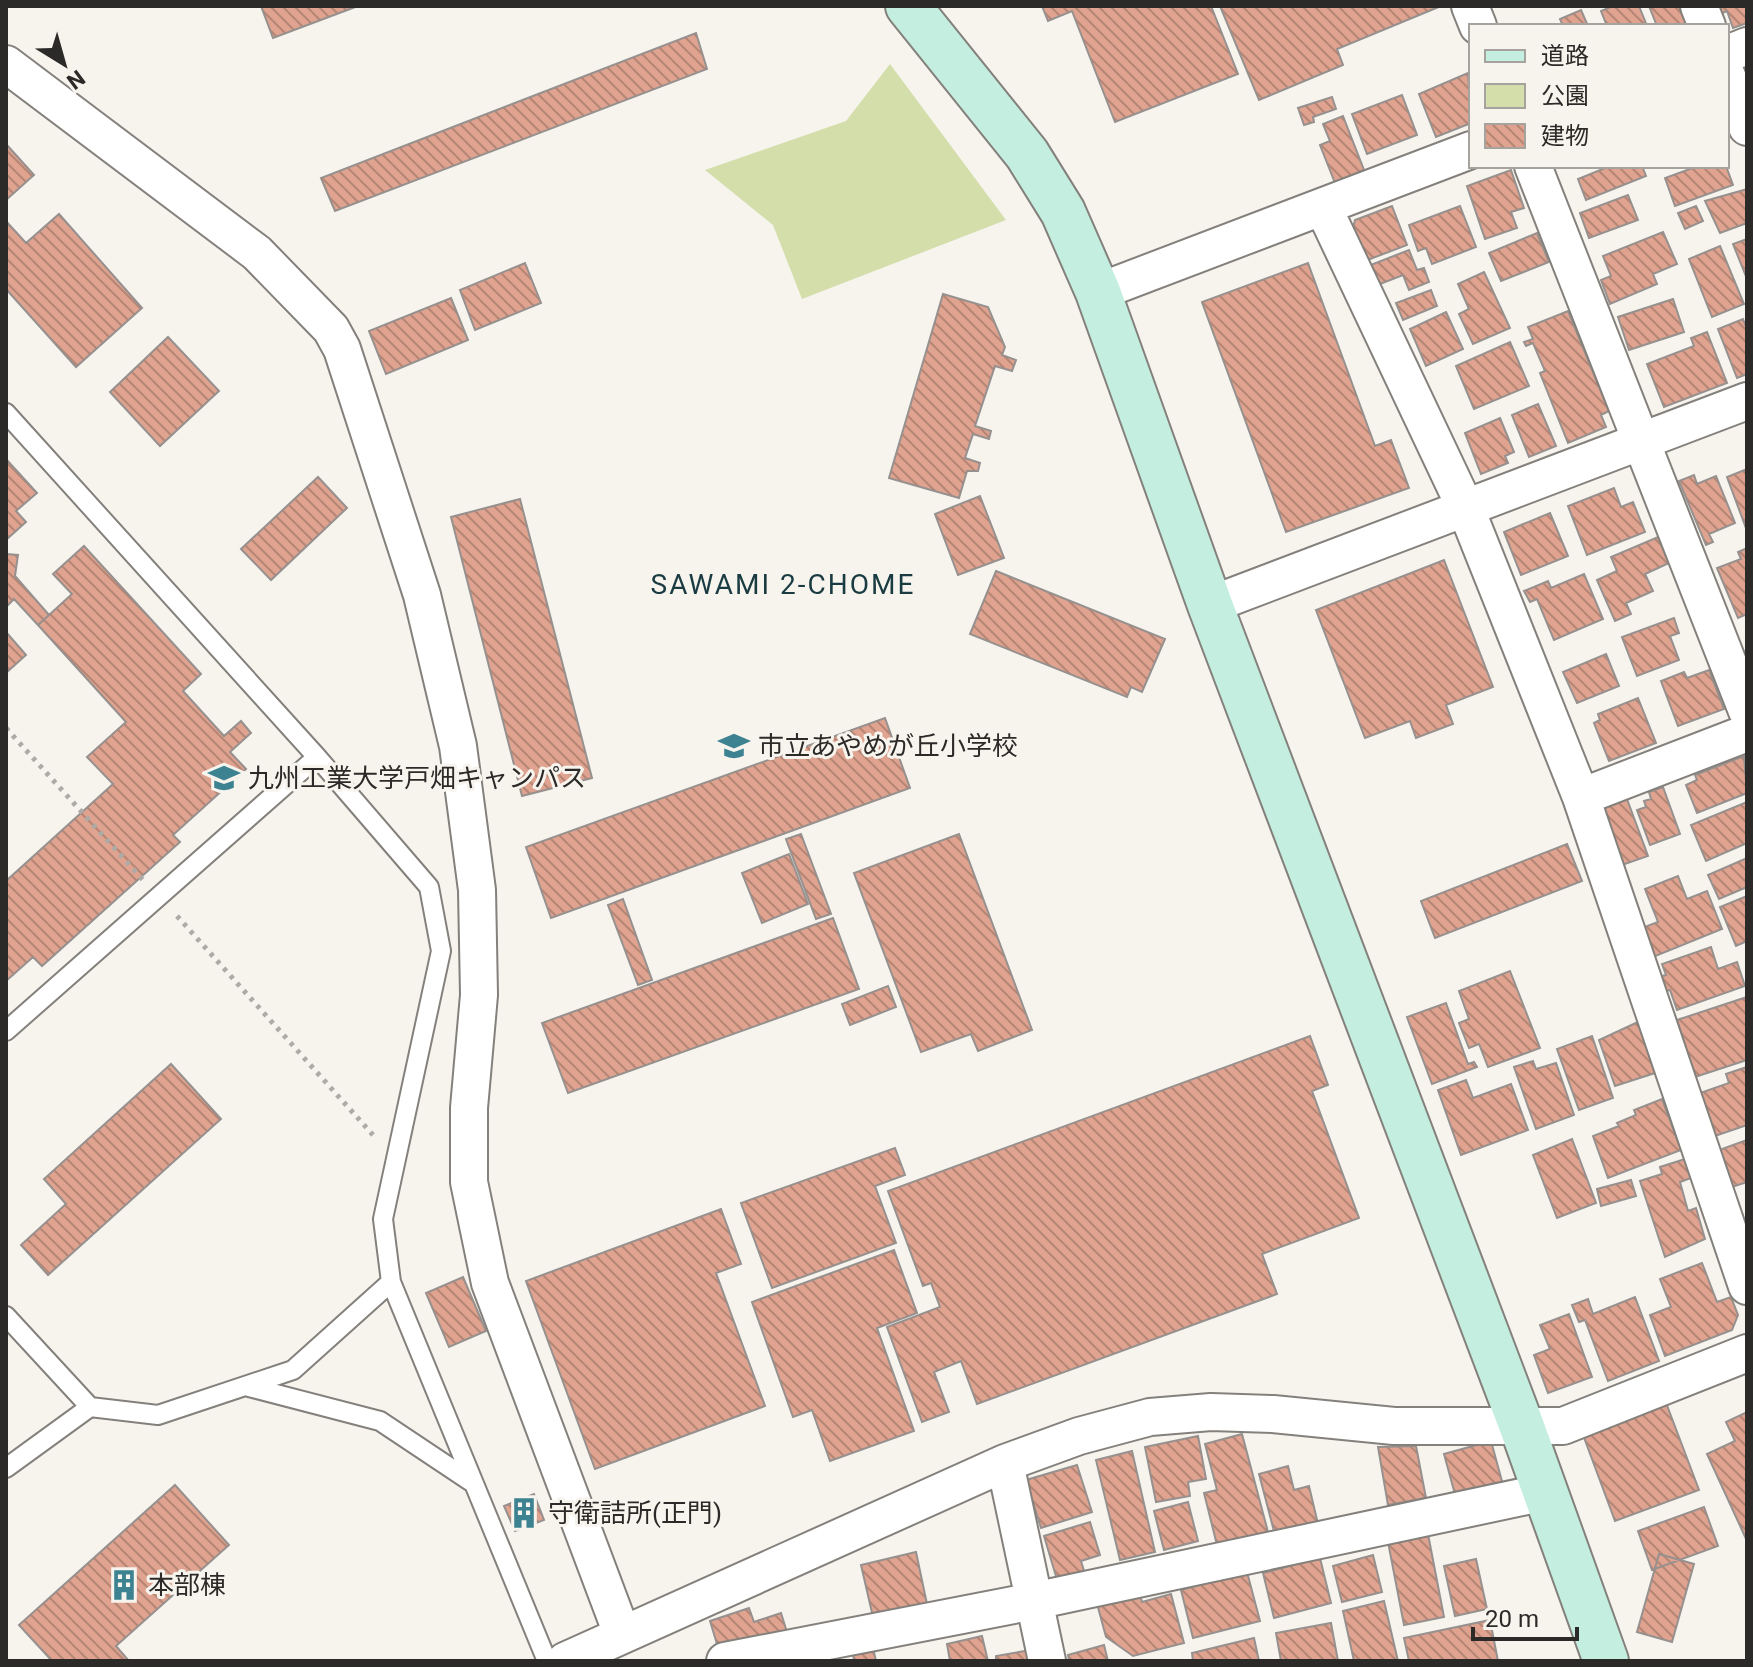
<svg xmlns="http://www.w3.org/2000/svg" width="1753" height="1667" viewBox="0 0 1753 1667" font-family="Roboto,'Noto Sans JP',sans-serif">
<defs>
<pattern id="building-back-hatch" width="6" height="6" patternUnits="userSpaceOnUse" patternTransform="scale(2)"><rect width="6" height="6" fill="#dfa38f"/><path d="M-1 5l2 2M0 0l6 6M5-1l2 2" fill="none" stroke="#b58575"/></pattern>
</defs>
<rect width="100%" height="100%" fill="#f7f4ee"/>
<path fill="#d3deab" d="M890 64 1006 220 802 299 773 225 705 170 846 121Z"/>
<path fill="url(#building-back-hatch)" stroke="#96908e" stroke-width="2" d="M261 6H358L273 38Z
M1042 6H1211L1238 74 1115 122 1072 11 1048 21Z
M1220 6H1441L1337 49 1343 65 1259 100Z
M1613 6H1639L1647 26H1607L1601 11Z
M1649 6H1679L1687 26H1657Z
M1715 6H1747V23L1733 28 1727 11 1718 15Z
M1581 10 1588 26H1563L1560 19Z
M696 33 707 69 335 211 321 178Z
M1468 73 1471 123 1436 137 1419 94Z
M1402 95 1417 135 1367 154 1352 114Z
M1332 97 1336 109 1313 117 1314 122 1304 125 1298 108Z
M1343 116 1364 170 1335 183 1320 145 1330 141 1323 124Z
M6 144 34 175 6 200Z
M1610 166H1642L1646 176 1586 200 1578 179Z
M1698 166H1726L1733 185 1675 206 1665 178Z
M1511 170 1524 208 1511 212 1517 228 1485 239 1467 186Z
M1747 189V223L1720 233 1705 201Z
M1628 195 1638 220 1589 238 1580 213Z
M1392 206 1407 245 1365 261 1353 228 1355 220Z
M1460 206 1476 247 1432 264 1426 248 1418 251 1409 225Z
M1696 206 1703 221 1685 229 1678 213Z
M59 214 142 308 76 367 6 289V221L26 243Z
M1663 232 1677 264 1653 274 1657 284 1610 304 1601 280 1611 276 1603 256Z
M1537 233 1549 262 1501 281 1489 253Z
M1747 239V279L1733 244Z
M1720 246 1744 304 1712 317 1689 259Z
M1409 250 1417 270 1424 268 1429 282 1409 290 1403 275 1375 286 1368 266Z
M525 263 541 303 475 330 460 290Z
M1308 263 1375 446 1391 440 1409 488 1286 532 1202 302Z
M1484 272 1510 328 1473 344 1459 314 1469 309 1458 284Z
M1431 290 1437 306 1403 320 1396 303Z
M943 294 988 307 1005 347 1002 355 1016 360 1012 371 995 366 975 426 991 431 989 439 973 434 965 458 980 463 978 471H967L959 498 889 478Z
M451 298 468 340 386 374 369 331Z
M1673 299 1684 332 1629 350 1618 317Z
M1568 311 1609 411 1601 415 1606 427 1568 443 1540 373 1545 371 1533 343 1526 346 1524 342 1533 339 1528 327Z
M1446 312 1463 349 1426 366 1410 329Z
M1743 319 1747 329V374L1737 378 1718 329Z
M1707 332 1727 383 1664 407 1647 364 1694 346 1691 338Z
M168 337 219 391 160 446 110 392Z
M1510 342 1529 386 1474 409 1456 366Z
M1538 404 1556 446 1529 457 1512 415Z
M1500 418 1514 452 1505 456 1508 463 1481 474 1465 433Z
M6 459 37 493 16 511 26 522 6 540Z
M1747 469V531L1727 477Z
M1694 475 1697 484 1716 476 1735 523 1709 534 1713 542 1706 545 1679 481Z
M318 477 347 508 271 580 241 549Z
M1614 488 1621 507 1633 502 1645 532 1587 555 1568 506Z
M980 496 1004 558 958 575 935 514Z
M520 499 592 778 522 796 451 517Z
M1550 513 1568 556 1521 575 1504 532Z
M1658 537 1669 563 1645 574 1653 591 1626 603 1631 614 1615 621 1597 580 1617 571 1611 557Z
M84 546 201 674 183 691 224 736 241 721 251 733 230 752 246 769 173 835 180 842 42 966 33 957 6 981V881L113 784 87 757 126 722 38 625 72 594 53 574Z
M1747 548V614L1738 618 1717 568 1741 559 1738 552Z
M6 554 18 555 15 576 49 615 38 625 14 599 6 607Z
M1444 560 1493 687 1446 705 1453 724 1416 738 1410 721 1365 738 1316 610Z
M996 571 1165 639 1142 692 1131 687 1127 697 970 634Z
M1584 574 1603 619 1554 640 1537 599 1530 602 1524 591 1548 581 1551 588Z
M1674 618 1679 633 1670 636 1679 660 1637 676 1622 637Z
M6 632 26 655 6 673Z
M1606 654 1619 686 1577 703 1563 672Z
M1709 670 1724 709 1678 726 1661 681 1684 672 1687 678Z
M1638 698 1656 743 1609 761 1594 723 1600 720 1598 714Z
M885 718 910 788 551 918 526 847Z
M1744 756 1747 793 1697 813 1686 785 1697 780 1695 775Z
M1663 787 1680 834 1650 845 1637 810 1646 807 1644 801 1651 799 1649 792Z
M1627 799 1648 856 1622 865 1601 808Z
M1747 802V843L1706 861 1691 825Z
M801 834 831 914 816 919 786 839Z
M959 834 1032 1030 978 1051 971 1034 921 1052 854 873Z
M1567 844 1582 881 1435 938 1421 901Z
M789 854 808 904 762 923 742 873Z
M1747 858V887L1719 899 1708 875Z
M1678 876 1687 899 1707 891 1722 929 1653 957 1642 928 1658 922 1645 889Z
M1747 896V941L1736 946 1720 907Z
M623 899 652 980 638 985 608 905Z
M833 918 859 989 568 1093 542 1023Z
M1711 947 1718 969 1737 962 1745 986 1677 1010 1670 990 1663 992 1658 977 1666 975 1662 964Z
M1510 971 1540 1048 1488 1067 1479 1044 1469 1048 1459 1023 1469 1019 1459 991Z
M888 986 896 1007 850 1025 842 1004Z
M1747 997V1060L1695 1077 1677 1020Z
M1446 1003 1468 1064 1474 1062 1477 1067 1432 1084 1407 1017Z
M1638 1022 1655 1073 1615 1086 1599 1040Z
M1310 1036 1328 1085 1312 1091 1359 1218 1262 1254 1277 1294 977 1404 961 1361 934 1372 949 1412 922 1422 887 1327 940 1307 931 1283 923 1286 888 1191Z
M1592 1036 1613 1098 1579 1110 1557 1049Z
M1533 1061 1536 1069 1556 1063 1574 1115 1536 1129 1514 1067Z
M171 1064 221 1119 48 1275 21 1245 66 1204 44 1179Z
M1747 1067V1125L1715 1136 1700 1093 1729 1083 1726 1074Z
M1466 1080 1473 1098 1511 1084 1528 1130 1461 1155 1438 1090Z
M1662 1099 1681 1150 1608 1178 1593 1136 1619 1126 1617 1123 1636 1115 1634 1110Z
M1572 1139 1596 1203 1557 1218 1533 1155Z
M1747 1140V1182L1732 1187 1719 1150Z
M895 1148 905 1175 875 1186 896 1243 772 1288 741 1203Z
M1688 1158 1694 1177 1680 1182 1688 1211 1696 1208 1705 1239 1665 1257 1640 1181 1662 1174 1660 1167Z
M1631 1180 1636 1196 1601 1206 1597 1189Z
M721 1209 741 1264 716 1273 765 1406 595 1469 526 1281Z
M894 1250 917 1313 877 1328 914 1431 830 1461 812 1410 793 1417 752 1302Z
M1702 1263 1717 1302 1731 1297 1738 1315 1732 1330 1665 1356 1650 1315 1671 1307 1660 1279Z
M463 1277 486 1331 449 1347 426 1293Z
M1635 1297 1659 1361 1608 1381 1585 1320 1579 1322 1572 1305 1588 1299 1593 1314Z
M1569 1314 1592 1377 1548 1393 1534 1355 1550 1349 1540 1325Z
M1665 1400 1699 1490 1615 1521 1582 1432Z
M1747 1412V1541L1707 1454 1735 1441 1726 1422Z
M1242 1434 1268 1532 1217 1545 1204 1493 1217 1490 1205 1444Z
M1198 1436 1206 1479 1188 1482 1190 1496 1156 1502 1145 1447Z
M1491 1441 1503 1485 1456 1498 1444 1454Z
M1416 1446 1426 1498 1388 1505 1378 1447Z
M1132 1451 1155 1552 1120 1560 1096 1460Z
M1077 1465 1092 1512 1041 1528 1026 1480Z
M1288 1466 1294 1490 1309 1486 1318 1524 1275 1535 1259 1474Z
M175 1485 229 1545 116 1646 129 1661H52L19 1625Z
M534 1494 544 1520 515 1531 504 1506Z
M1188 1502 1198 1541 1164 1550 1154 1511Z
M1704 1507 1718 1546 1652 1570 1638 1531Z
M1090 1522 1100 1555 1081 1561 1085 1574 1058 1583 1044 1536Z
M1428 1534 1444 1617 1404 1625 1388 1542Z
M916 1552 927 1604 873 1617 861 1565Z
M1659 1554 1694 1564 1672 1642 1637 1632Z
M1373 1555 1382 1592 1342 1602 1333 1566Z
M1320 1558 1331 1603 1274 1618 1263 1573Z
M1476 1559 1487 1609 1455 1616 1444 1566Z
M1247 1572 1260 1621 1193 1638 1181 1590Z
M1138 1589 1142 1602 1171 1594 1184 1643 1133 1656 1106 1637 1096 1600Z
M1384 1601 1398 1661H1354L1343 1611Z
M749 1608 754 1622 781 1613 787 1632 720 1654 710 1621Z
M1490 1620 1498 1661H1409L1404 1638Z
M1331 1623 1338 1661H1281L1276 1633Z
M982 1636 988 1661H950L947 1644Z
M1254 1638 1259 1661H1193L1192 1653Z
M1104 1645 1108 1661H1069L1068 1655Z
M873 1648 876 1661H854L853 1653Z
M1031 1650 1033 1661H996V1656Z"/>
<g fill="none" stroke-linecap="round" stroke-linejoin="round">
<defs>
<path id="lane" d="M6 413 317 757 429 887 441 951 383 1219 391 1282 547 1661
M6 1031 317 757
M6 1316 90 1407 158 1415 293 1370 391 1282
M249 1387 380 1421 470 1481
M6 1468 90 1407"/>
<path id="street" d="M1470 6 1478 26
M1699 6 1707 26
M1727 54 1747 46
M6 64 257 253 331 329 342 349 422 595 458 746 477 890 479 995 469 1108V1182L490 1283 622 1634
M1727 76 1747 127
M1533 166 1747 711
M1323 207 1466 509 1581 797 1747 1286
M1098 292 1471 150
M1210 605 1747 401
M1581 797 1747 733
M1005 1463 1047 1661
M565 1661 1005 1463 1079 1436 1150 1417 1211 1412 1273 1414 1394 1426H1563L1747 1353
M725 1661 1034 1601 1545 1492"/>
<path id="secondary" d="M908 6 1027 154 1063 212 1098 292 1210 605 1522 1427 1606 1661"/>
</defs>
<use href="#lane" stroke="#84817c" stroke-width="22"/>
<use href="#street" stroke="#84817c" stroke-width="40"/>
<use href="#secondary" stroke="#84817c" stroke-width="48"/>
<path stroke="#aeaba7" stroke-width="5" stroke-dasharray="4 6" stroke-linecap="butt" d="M6 728 143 880
M177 916 373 1135"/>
<use href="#lane" stroke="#fff" stroke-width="18"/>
<use href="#street" stroke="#fff" stroke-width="36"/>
<use href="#secondary" stroke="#c4eee0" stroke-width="44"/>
</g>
<defs>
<symbol id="school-bare" viewBox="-9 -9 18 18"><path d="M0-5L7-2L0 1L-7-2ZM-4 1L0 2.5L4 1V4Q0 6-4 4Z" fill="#3d8290" stroke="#f7f4ee" stroke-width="2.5" paint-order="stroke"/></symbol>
<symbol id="university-bare" viewBox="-9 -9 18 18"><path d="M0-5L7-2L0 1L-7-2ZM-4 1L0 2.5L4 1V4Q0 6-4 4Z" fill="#3d8290" stroke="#f7f4ee" stroke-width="2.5" paint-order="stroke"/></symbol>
<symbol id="building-bare" viewBox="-9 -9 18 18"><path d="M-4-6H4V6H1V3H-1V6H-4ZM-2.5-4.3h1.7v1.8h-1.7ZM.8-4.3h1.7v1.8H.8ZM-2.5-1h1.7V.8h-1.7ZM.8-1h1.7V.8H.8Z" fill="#3d8290" stroke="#f7f4ee" stroke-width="2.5" paint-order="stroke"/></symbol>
</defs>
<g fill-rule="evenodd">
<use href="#school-bare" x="712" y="724" width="44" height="44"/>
<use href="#university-bare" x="202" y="756" width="44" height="44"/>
<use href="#building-bare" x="502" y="1491" width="44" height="44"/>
<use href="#building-bare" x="102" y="1563" width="44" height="44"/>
</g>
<g text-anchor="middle" stroke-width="6" stroke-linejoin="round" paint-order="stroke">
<g font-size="26" fill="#2c2a28" stroke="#f7f4ee" text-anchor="start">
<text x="758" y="755">市立あやめが丘小学校</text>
<text x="248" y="787">九州工業大学戸畑キャンパス</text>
<text x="548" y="1522">守衛詰所(正門)</text>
<text x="148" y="1594">本部棟</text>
</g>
<g font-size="28" letter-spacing="2" fill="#1a3b41" stroke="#f7f4ee">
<text x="783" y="594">SAWAMI 2-CHOME</text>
</g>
</g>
<rect width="1753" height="1667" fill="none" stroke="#2c2a28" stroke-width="16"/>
<rect x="1469" y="24" width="260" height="144" fill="#f7f4ee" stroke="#a6a39f" stroke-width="2"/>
<rect x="1485" y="50" width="40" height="12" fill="#c4eee0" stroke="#a6a39f" stroke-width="2"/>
<text x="1541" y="64" font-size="24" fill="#2c2a28">道路</text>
<rect x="1485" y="84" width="40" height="24" fill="#d3deab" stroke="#a6a39f" stroke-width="2"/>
<text x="1541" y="104" font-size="24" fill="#2c2a28">公園</text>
<rect x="1485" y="124" width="40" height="24" fill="url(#building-back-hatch)" stroke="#a6a39f" stroke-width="2"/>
<text x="1541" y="144" font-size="24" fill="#2c2a28">建物</text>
<g transform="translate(64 64) rotate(143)" stroke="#f7f4ee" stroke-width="6" paint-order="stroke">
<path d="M0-6L14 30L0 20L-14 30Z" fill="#2c2a28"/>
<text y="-12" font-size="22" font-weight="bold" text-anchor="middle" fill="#2c2a28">N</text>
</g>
<path d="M1473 1627v12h104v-12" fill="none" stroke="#2c2a28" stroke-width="4"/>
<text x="1485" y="1627" font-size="24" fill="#2c2a28" stroke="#f7f4ee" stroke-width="6" paint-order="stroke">20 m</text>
</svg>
